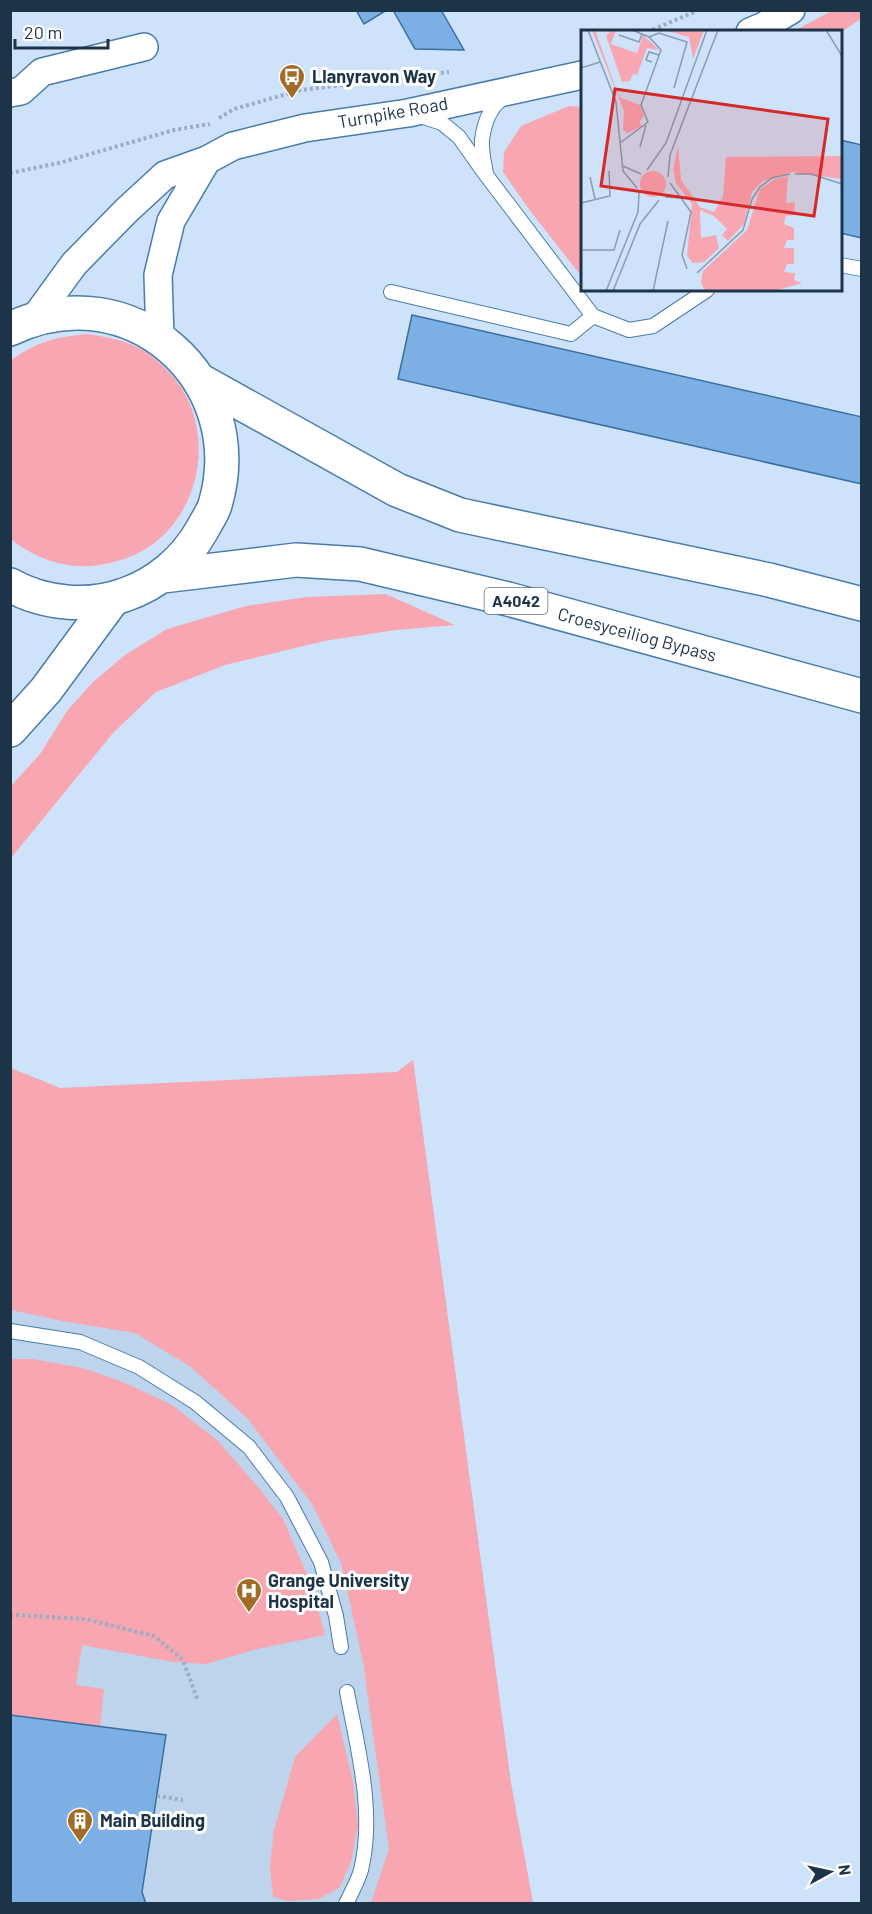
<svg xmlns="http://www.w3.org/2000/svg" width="872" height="1914" viewBox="0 0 872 1914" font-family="Barlow,sans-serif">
<rect width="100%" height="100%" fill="#cee3fa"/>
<path fill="#bdd4ec" d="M413 1060 511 1783 533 1903H11L10 1068 60 1088 397 1072Z"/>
<path fill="#f7a6b2" d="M833 10 861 11V19L841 32 794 31Z
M569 106 582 107V277L528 208 503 172 504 152 521 126Z
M88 334C106 337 124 340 141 349 154 356 165 368 175 379 213 427 204 501 158 540 139 556 115 564 91 566 61 568 33 557 11 539L10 361C38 341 55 337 88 334Z
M386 594 455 625 396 630 324 641 225 665 156 692 113 733 11 858V786L40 754 67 711 93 682 125 655 167 629 246 606 307 597Z
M413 1060 511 1783 533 1903H371L389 1849 363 1662 341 1563 312 1504 248 1419 191 1367 135 1333 68 1322 11 1310V1068L60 1088 397 1072Z
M11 1359H33L83 1368 123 1382 172 1405 217 1440 258 1487 283 1519 312 1586 325 1635 257 1649 206 1664 173 1662 82 1645 76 1685 104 1689 100 1726 11 1715Z
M337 1714 353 1782 358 1825 351 1862 340 1887 319 1899 288 1901 273 1897 270 1866 274 1830 295 1757Z"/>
<path fill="#7cb0e5" stroke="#3b6d9e" stroke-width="1.5" d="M356 10H387L364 24Z
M393 10H441L464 50 415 49Z
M840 140 862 145V238L840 233Z
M412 315 862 417V484L398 379Z
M10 1715 166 1735 142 1892 146 1904H10Z"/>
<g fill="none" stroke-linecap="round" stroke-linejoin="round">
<defs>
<path id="service" d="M417 115 442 123 459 137 483 171 593 316 629 330 653 326 707 290
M486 173C484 162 481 150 482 140 484 123 491 103 507 96
M840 265 862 269
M391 292 571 334 593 316
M10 1331 80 1342 139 1367 195 1402 249 1447 287 1497 321 1562 336 1616 341 1647
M346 1904C351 1893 358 1881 361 1870 375 1812 358 1750 347 1692"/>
<path id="minor" d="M750 32 764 26 791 10
M10 93 21 91 42 72 144 47
M34 319 74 264 127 210 165 175 207 160 233 146 305 128 408 113 582 75
M160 338 158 275 171 221 207 160"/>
<path id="secondary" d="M10 730 46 690 113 599"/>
<path id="trunk" d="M10 329C130 271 252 380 215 505 212 514 206 522 202 530 185 560 157 584 124 595 88 608 44 604 10 585
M201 381 397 490 460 515 769 580 862 604
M163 576 296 560 360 564 508 599 862 696"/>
</defs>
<use href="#service" stroke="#497bad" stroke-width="16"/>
<use href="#minor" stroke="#497bad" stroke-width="30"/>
<use href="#secondary" stroke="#497bad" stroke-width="36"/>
<use href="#trunk" stroke="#497bad" stroke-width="36"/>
<path stroke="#98aec4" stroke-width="4" stroke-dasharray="3 3" stroke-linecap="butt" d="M647 32 699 10
M219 118 234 109 301 90 449 72
M10 173 59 163 174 130 210 124
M10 1616 19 1615 85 1619 154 1636 183 1660 198 1701
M157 1796 183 1800"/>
<use href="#service" stroke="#fff" stroke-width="14"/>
<use href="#minor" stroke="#fff" stroke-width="27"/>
<use href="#secondary" stroke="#fff" stroke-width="33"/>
<use href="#trunk" stroke="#fff" stroke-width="33"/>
</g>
<defs>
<symbol id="bus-pin" viewBox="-11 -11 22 30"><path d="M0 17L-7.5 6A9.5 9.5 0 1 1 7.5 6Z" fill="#a16c25" stroke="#fff"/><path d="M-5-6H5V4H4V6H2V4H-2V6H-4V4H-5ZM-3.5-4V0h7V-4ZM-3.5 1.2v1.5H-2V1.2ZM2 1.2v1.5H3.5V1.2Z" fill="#fff"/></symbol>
<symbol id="hospital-pin" viewBox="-11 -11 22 30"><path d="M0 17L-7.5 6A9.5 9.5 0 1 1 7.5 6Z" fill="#a16c25" stroke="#fff"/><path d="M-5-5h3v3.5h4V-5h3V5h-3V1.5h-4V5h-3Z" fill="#fff"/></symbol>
<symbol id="building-pin" viewBox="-11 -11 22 30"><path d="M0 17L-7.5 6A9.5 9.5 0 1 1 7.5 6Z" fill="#a16c25" stroke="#fff"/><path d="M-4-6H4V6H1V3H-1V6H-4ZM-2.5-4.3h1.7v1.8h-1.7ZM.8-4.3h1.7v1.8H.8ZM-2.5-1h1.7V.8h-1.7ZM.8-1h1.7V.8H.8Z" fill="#fff"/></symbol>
</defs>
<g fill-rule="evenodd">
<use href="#bus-pin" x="277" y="62" width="30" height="40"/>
<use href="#hospital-pin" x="234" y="1576" width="30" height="40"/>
<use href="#building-pin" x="65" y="1806" width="30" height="40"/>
</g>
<g text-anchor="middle" stroke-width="6" stroke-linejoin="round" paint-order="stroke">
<rect fill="#fff" stroke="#61707f" stroke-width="1.5" x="484.5" y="588" width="63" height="26" rx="4.5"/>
<g font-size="16" font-weight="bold" fill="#1d3348">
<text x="516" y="607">A4042</text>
</g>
<g font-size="18" font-weight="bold" fill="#1d3348" stroke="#fff" text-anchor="start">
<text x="312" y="83">Llanyravon Way</text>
<text x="268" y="1587">Grange University<tspan x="268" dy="21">Hospital</tspan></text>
<text x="100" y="1827">Main Building</text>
</g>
<g font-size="18" fill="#1d3348" stroke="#fff">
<text transform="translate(393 113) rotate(-10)" y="6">Turnpike Road</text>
<text transform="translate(637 635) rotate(15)" y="6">Croesyceiliog Bypass</text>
</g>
</g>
<g transform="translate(581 30)">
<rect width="261" height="261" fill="#cee3fa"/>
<path d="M11 0H14L38 67 59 75 63 86 58 92 61 96 47 103 42 100 43 81ZM31 0H35L30 14 56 23 62 5 78 20 66 18 56 45 52 44 49 51 41 52 25 6ZM83 0H123L112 29 108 7ZM97 116 100 150 119 177 133 182 142 167 145 127 261 126V149L211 142 182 151 171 162 163 194 147 211 141 205 146 199 133 186 119 180 120 208 135 205 138 218 123 232 112 233 106 226 111 174 95 153 92 139ZM59 154a13 13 0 1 1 26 0a13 13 0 1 1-26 0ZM207 146 205 173 214 172 213 185 205 186 203 194 213 198V210H206L203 218H213V234H206L203 242 214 243 213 250 221 253 193 261H124L120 252 122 241 166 200 179 159 194 149Z" fill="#f7a6b2"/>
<path fill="none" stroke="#879db3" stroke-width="1.5" d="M7 0 35 72 42 141 56 158M245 0 261 26M38 5 58 12 61 4M68 7 78 3 106 12 93 58M71 32 65 30 68 22 78 25M0 38 19 32M39 113 67 92 60 75 80 20 68 7 51 0M59 117 65 95M42 136 60 144M66 140 85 113 126 0M214 144H230L261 154M9 147 14 169M87 147 89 125 137 0M89 153 110 182 101 225 106 239M84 167 103 168M0 173 29 166 28 141M0 220H33L39 200M116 243 162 200 171 169 179 157 191 148 209 144M25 261 57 182 58 163M32 261 59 194 78 170M72 261 87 191"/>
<path fill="#d62828" fill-opacity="0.15" stroke="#d62828" stroke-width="3" d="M34 59 247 89 233 186 20 156Z"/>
<rect width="261" height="261" fill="none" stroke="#1d3348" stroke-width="3"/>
</g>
<rect width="872" height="1914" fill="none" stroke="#1d3348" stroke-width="24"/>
<g transform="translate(830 1872) rotate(82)" stroke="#ffffff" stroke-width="4.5" paint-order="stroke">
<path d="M0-4.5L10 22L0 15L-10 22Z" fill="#1d3348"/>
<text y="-9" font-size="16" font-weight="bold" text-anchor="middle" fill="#1d3348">N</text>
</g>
<path d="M15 39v9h93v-9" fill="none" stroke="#1d3348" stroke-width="3"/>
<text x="24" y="39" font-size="18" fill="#1d3348" stroke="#ffffff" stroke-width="4.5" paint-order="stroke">20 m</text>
</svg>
